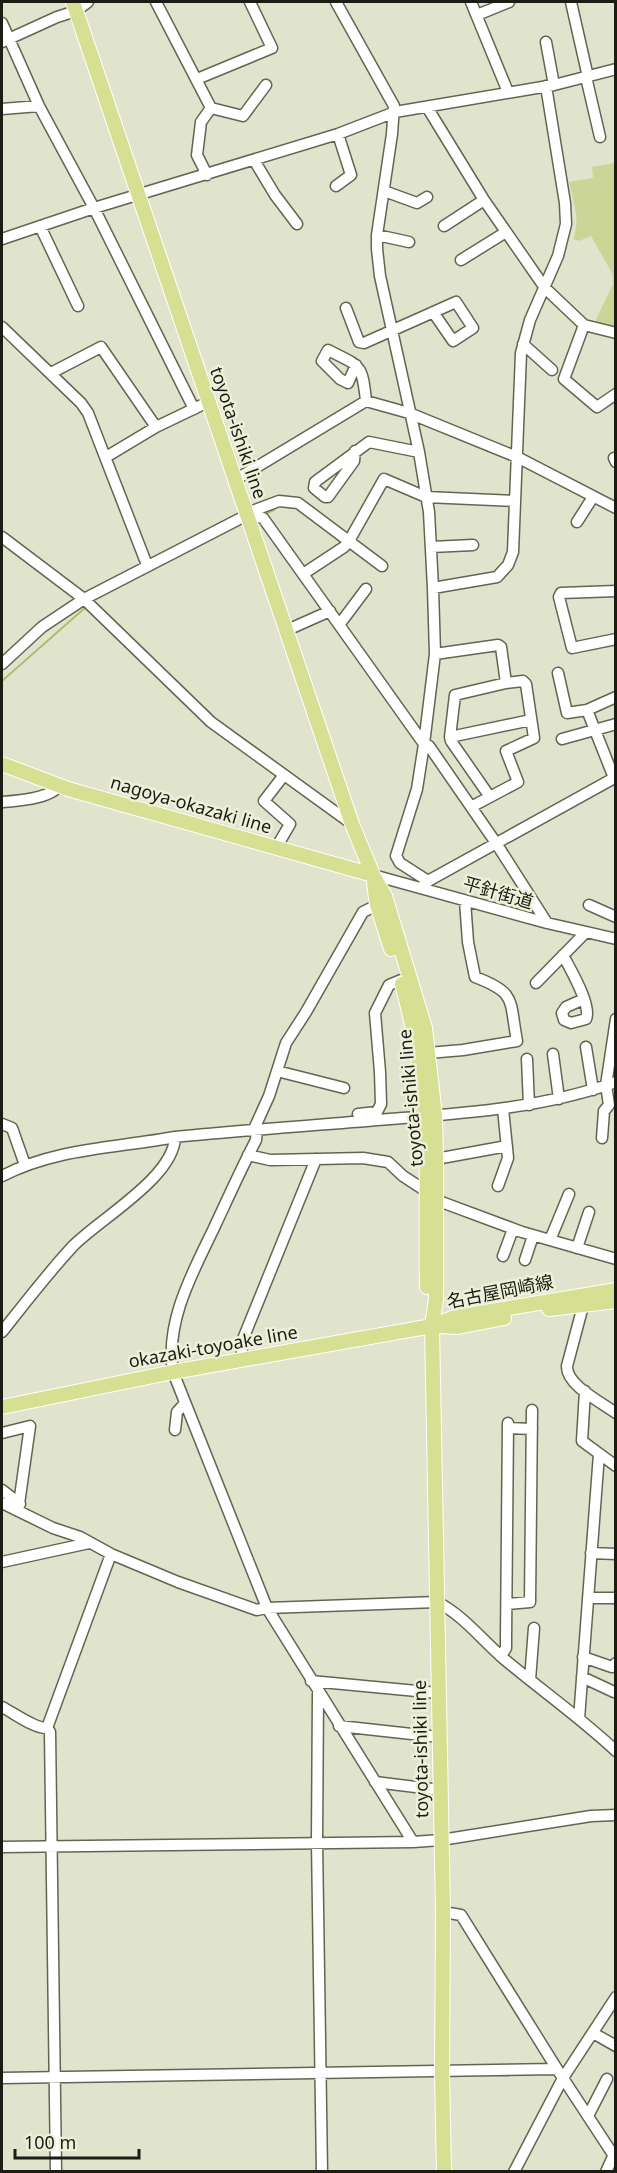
<svg xmlns="http://www.w3.org/2000/svg" width="617" height="2173" viewBox="0 0 617 2173" font-family="'Noto Sans','Noto Sans JP',sans-serif">
<rect width="100%" height="100%" fill="#e0e4cd"/>
<path fill="#cbd598" d="M615 163V330L594 324 613 284 612 273 591 236 579 241 573 239C581 221 573 200 569 182L593 178 592 167Z"/>
<g fill="none" stroke-linecap="round" stroke-linejoin="round">
<path stroke="#b1bb70" stroke-width="2" d="M263 515 274 510
M2 681 87 606"/>
<defs>
<path id="minor" d="M156 2 211 108
M336 2 394 106 392 134 377 235V249L380 276 419 452 429 512 433 588 435 654 424 744 417 789 396 856 400 863 428 881
M471 2 508 92
M571 2 588 77
M477 15 509 2
M2 23 39 106 94 208 194 409
M2 42 57 17 76 11 88 2
M546 42 554 85
M586 77 600 137
M197 79 272 48 250 2
M427 107 484 200 545 288 584 325 564 379 597 407 616 394
M2 109 39 106
M254 160 275 195 297 224
M207 175 197 155 201 122 211 108 243 116 266 85
M336 186 351 175 338 134
M384 191 417 203 427 197
M40 226 78 306
M444 226 484 200
M377 235 409 242
M2 239 94 208 338 134 395 112 554 85 616 69
M461 260 506 232
M346 308 359 342 364 343 456 302 473 328 453 341 433 312
M584 325 616 333
M2 327 81 403 88 413 147 565
M523 344 552 370
M356 365 348 383 340 379 322 361 328 350C361 367 362 363 366 401
M51 373 101 347 156 427
M355 451 354 461 328 497H325L314 488 315 482 369 442 419 452
M106 457 156 427 208 402
M614 458 616 462
M235 480 366 401 409 413 517 457 616 508
M247 513 279 501 298 503 382 566
M577 522 593 497
M2 537 84 599 211 722 352 824
M431 547 473 545
M303 574 344 547 349 541 384 479 426 497 515 501
M433 588 497 577 508 565 513 552 521 353 530 320 558 256 566 224 565 203 546 86
M616 591 561 593 559 597 572 648 616 639
M339 625 366 589
M285 631 330 611
M435 654 498 645 501 647 506 683 523 681 526 684 534 738 506 751 518 782 471 807
M2 664 42 627 84 599 247 515 263 518 424 744 429 746 496 843 547 923
M558 673 567 713 587 710
M450 737 531 720
M562 739 616 724
M614 778 587 710 616 697
M490 797 451 741 450 737 455 695 506 683
M2 802C17 801 49 799 59 786
M276 848 290 824 264 801 284 775
M373 875 547 923 616 939
M423 886 428 881 616 777
M589 905 616 917
M563 955C570 969 592 1005 586 1019L571 1023 564 1020 562 1013 566 1007 584 999
M536 983 586 932
M586 1047 593 1090
M428 1053 463 1050 517 1041C509 999 517 993 475 977L468 942 465 901
M553 1054 559 1099
M527 1059 529 1105
M277 1071 344 1088
M358 1114 377 1112 381 1104 380 1072 375 1013 389 985 401 980
M2 1124 12 1128 25 1165
M254 1129 269 1096 286 1043 306 1012 363 912 377 905
M257 1129 256 1140C241 1169 228 1198 214 1228 193 1272 165 1321 173 1372L267 1608 413 1842
M602 1138 604 1111 609 1105 606 1085 616 1019
M248 1155 270 1160 363 1158 388 1162 403 1176 426 1191
M436 1159 507 1146
M2 1176C56 1148 116 1148 175 1137 247 1130 318 1125 390 1119 467 1113 543 1108 616 1082
M498 1186 508 1158 503 1109
M436 1200 522 1232 616 1259
M550 1240 569 1194
M577 1248 589 1212
M503 1256 513 1229
M525 1260 533 1236
M583 1306 567 1366C566 1385 601 1402 616 1413
M2 1332C25 1303 48 1273 73 1246 101 1218 174 1177 175 1137
M243 1360 241 1344 316 1159
M585 1391 582 1441 616 1466
M508 1428 532 1429
M175 1430 177 1412 185 1403
M2 1433 30 1426 18 1511
M2 1490 20 1504
M2 1503 53 1528 80 1537 111 1554 178 1582 257 1610 267 1608 437 1602C463 1615 482 1640 504 1659 541 1690 581 1718 616 1751
M591 1553 616 1554
M2 1562 89 1543
M588 1598H616
M507 1604 530 1602 532 1410
M501 1656 506 1648V1639L508 1423
M583 1657 612 1667 616 1663
M582 1677 614 1692
M530 1680 534 1628
M311 1681 438 1693
M318 1693 317 1842 322 2172
M2 1707C14 1713 35 1729 47 1728
M579 1719 599 1454
M339 1726 439 1737
M375 1782 440 1790
M2 1847 413 1842 441 1840 591 1816 616 1815
M443 1912 461 1915 557 2069 616 2159
M593 2033 616 2046
M2 2078 557 2069
M588 2116 607 2079
M56 2172 50 1732 47 1728 111 1554
M514 2172 563 2078 616 1997
M606 2172 615 2152"/>
<path id="major" d="M73 2 352 824 373 875 385 896 425 1028 435 1116 436 1159V1299L432 1326 443 1912 442 2072 444 2172
M2 764 68 789 373 875
M374 883 377 905 391 949
M402 984C411 1017 418 1050 422 1084 430 1151 425 1219 427 1287
M549 1309 616 1301
M440 1326 458 1327 504 1318
M2 1407 173 1372 432 1326 455 1317 616 1290"/>
</defs>
<use href="#minor" stroke="#626552" stroke-width="13"/>
<use href="#major" stroke="#fff" stroke-width="16"/>
<use href="#minor" stroke="#fff" stroke-width="10"/>
<use href="#major" stroke="#d6df92" stroke-width="14"/>
</g>
<g text-anchor="middle" stroke-width="5" stroke-linejoin="round" paint-order="stroke">
<g font-size="18" fill="#1b1c14" stroke="#edf1da">
<text transform="translate(238 433) rotate(71)" y="6">toyota-ishiki line</text>
<text transform="translate(191 805) rotate(16)" y="6">nagoya-okazaki line</text>
<text transform="translate(498 893) rotate(16)" y="6">平針街道</text>
<text transform="translate(411 1098) rotate(-95)" y="6">toyota-ishiki line</text>
<text transform="translate(500 1292) rotate(-11)" y="6">名古屋岡崎線</text>
<text transform="translate(213 1347) rotate(-10)" y="6">okazaki-toyoake line</text>
<text transform="translate(421 1749) rotate(-91)" y="6">toyota-ishiki line</text>
</g>
</g>
<rect width="617" height="2173" fill="none" stroke="#1b1c14" stroke-width="6"/>
<path d="M15 2149v9h124v-9" fill="none" stroke="#1b1c14" stroke-width="3"/>
<text x="24" y="2149" font-size="18" fill="#1b1c14" stroke="#edf1da" stroke-width="4.5" paint-order="stroke">100 m</text>
</svg>
